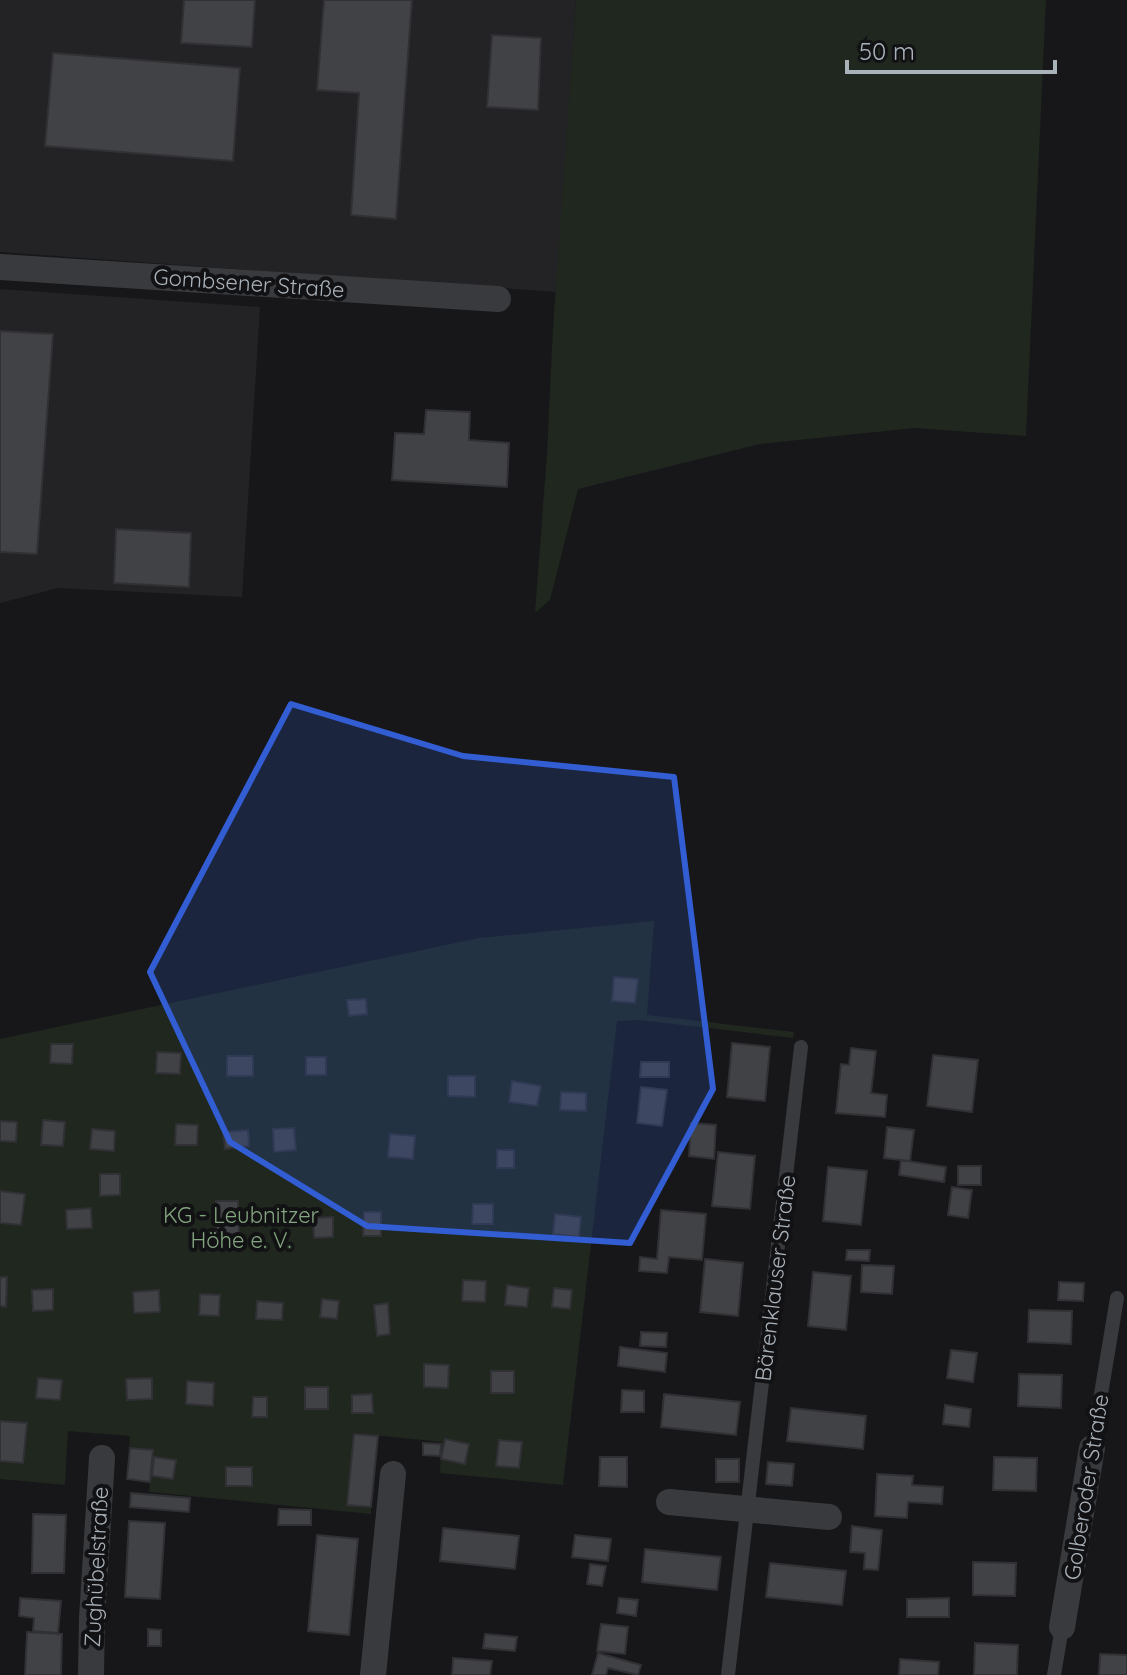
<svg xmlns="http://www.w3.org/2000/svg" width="1127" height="1675" viewBox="0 0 1127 1675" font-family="Quicksand,sans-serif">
<rect width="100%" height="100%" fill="#171719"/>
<path fill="#232326" d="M0 0H576L557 292 0 252Z
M0 289 260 307 242 597 58 588 0 603Z"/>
<path fill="#1f271f" d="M576 0H1046L1026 436 915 428 760 444 578 489 550 600 535 613 547 453 553 327Z
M654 921 647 1015 794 1032 793 1038 639 1020 617 1021 563 1485 440 1473 442 1442 354 1433 347 1505 371 1508V1514L149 1492 153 1450 129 1447 130 1436 68 1431 65 1485 0 1479V1039L479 938Z"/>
<path fill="#414246" stroke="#313135" stroke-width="2" d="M184 0H255L252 47 181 43Z
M324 0H412L396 219 351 215 359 93 317 90Z
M492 35 541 38 538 110 487 107Z
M53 53 240 68 233 161 45 146Z
M0 331 53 334 37 554 0 552Z
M426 410 470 412 469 440 509 443 507 487 392 480 395 433 424 434Z
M116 529 191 533 189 587 114 583Z
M614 977 638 979 635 1003 612 1001Z
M366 999 367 1014 349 1016 347 1000Z
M732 1043 770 1047 765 1101 727 1097Z
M51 1044H73L72 1064 50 1063Z
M851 1048 876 1051 871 1093 887 1095 885 1117 836 1113 841 1064 849 1065Z
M157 1052 181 1053 180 1074 156 1073Z
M933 1055 978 1060 972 1112 927 1106Z
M227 1056H253V1076H227Z
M306 1057H326V1075H306Z
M641 1062H669V1077H640Z
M448 1076H475V1097L448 1096Z
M512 1081 541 1086 537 1106 509 1102Z
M641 1087 667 1090 662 1126 637 1123Z
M561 1092 586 1093V1111L560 1110Z
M43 1120 65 1122 63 1146 41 1145Z
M0 1121 17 1122 16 1142 0 1141Z
M691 1123 716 1125 714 1159 689 1156Z
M176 1124 198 1125 197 1145H175Z
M887 1127 914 1130 910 1161 884 1158Z
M294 1128 296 1150 274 1152 273 1129Z
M92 1129 115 1131 114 1151 90 1149Z
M248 1130 249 1146 225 1149 223 1132Z
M390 1134 415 1136 413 1159 388 1157Z
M497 1150H514V1168H497Z
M718 1152 755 1156 750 1209 712 1206Z
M901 1160 946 1167 944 1182 899 1175Z
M958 1166H981V1185H958Z
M828 1167 867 1171 861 1225 823 1221Z
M100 1174H120V1195L100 1196Z
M952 1187 972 1190 968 1218 948 1215Z
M0 1191 25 1194 21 1225 0 1223Z
M216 1201H238L239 1234H216Z
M473 1204H493V1224H472Z
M91 1208 92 1228 67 1229 66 1210Z
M661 1210 706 1214 702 1260 669 1257 667 1273 639 1271 640 1257 657 1259Z
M364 1212H381V1236H363Z
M555 1214 581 1217 579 1237 553 1234Z
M333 1217V1237L314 1238 313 1218Z
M847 1250H870L869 1261 846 1260Z
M705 1259 743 1263 738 1316 700 1312Z
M862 1265 894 1266 892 1294 861 1292Z
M813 1272 851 1276 846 1330 808 1326Z
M0 1277H7L6 1307 0 1306Z
M463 1280 486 1281 485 1302 462 1301Z
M1059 1282 1084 1283 1083 1301 1058 1300Z
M507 1285 529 1288 527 1307 505 1305Z
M554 1288 572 1290 570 1309 552 1307Z
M53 1289V1310L33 1311 32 1290Z
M159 1290 160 1312 134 1313 133 1292Z
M200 1294 220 1295 219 1316 199 1315Z
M322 1299 339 1301 337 1319 320 1317Z
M257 1301 283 1303 282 1320 256 1319Z
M388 1303 390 1334 377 1336 374 1305Z
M1029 1310 1072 1311 1071 1344 1028 1342Z
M641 1332 667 1333 666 1347 640 1346Z
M620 1347 667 1353 665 1372 618 1366Z
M951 1350 977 1353 973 1382 947 1378Z
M424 1364 449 1365 448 1388 424 1387Z
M491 1371H514V1393H491Z
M1019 1374 1062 1375 1061 1408 1018 1406Z
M38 1378 62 1380 60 1400 36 1398Z
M152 1378V1399L127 1400 126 1379Z
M187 1381 214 1383 213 1406 186 1404Z
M305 1387H328V1409H305Z
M622 1390 644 1391V1412H621Z
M372 1394 373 1413H352V1395Z
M664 1394 740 1402 736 1435 661 1427Z
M253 1397H267V1417H252Z
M945 1405 971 1409 969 1427 943 1424Z
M791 1408 866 1416 863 1449 787 1441Z
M0 1421 27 1423 23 1463 0 1461Z
M354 1434 378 1436 371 1507 347 1505Z
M445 1439 469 1444 465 1464 441 1459Z
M499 1440 522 1442 519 1468 496 1466Z
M423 1443 441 1444 440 1456 423 1455Z
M130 1448 153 1450 150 1482 127 1479Z
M154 1457 176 1460 173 1479 152 1476Z
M600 1457H627V1487L599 1486Z
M994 1457 1037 1458 1036 1491 993 1490Z
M716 1459H739V1482H716Z
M768 1462 794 1464 792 1486 766 1484Z
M226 1467H252V1486H226Z
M877 1474 913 1476 912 1485 943 1487 942 1504 908 1502 907 1518 875 1516Z
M131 1493 190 1498 189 1512 130 1507Z
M279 1509 311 1510V1525H278Z
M33 1514 66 1515 64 1573H32Z
M129 1521 165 1523 160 1599 125 1597Z
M852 1526 882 1530 878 1570 864 1569 865 1553 850 1552Z
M443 1528 519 1536 515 1569 440 1561Z
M317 1535 358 1539 349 1635 308 1631Z
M575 1535 611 1539 608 1561 572 1557Z
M645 1549 721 1557 717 1590 642 1582Z
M973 1562 1016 1563 1015 1596 973 1595Z
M770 1563 846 1571 842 1605 766 1597Z
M590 1564 606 1566 602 1586 587 1584Z
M20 1598 61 1601 58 1633 33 1631 34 1618 19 1616Z
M619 1598 638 1600 636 1616 617 1613Z
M949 1598V1617H907V1599Z
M601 1624 628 1627 625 1654 597 1651Z
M148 1629 161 1630V1646H148Z
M27 1632 62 1634 61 1675H25Z
M485 1634 517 1637 515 1651 483 1648Z
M975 1643 1018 1645 1017 1675H974Z
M598 1653 641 1665 638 1675 608 1668 606 1675H592Z
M1100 1654 1127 1655V1675H1099Z
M453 1658 492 1661 490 1675H452Z
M900 1659 939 1662 938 1675H899Z"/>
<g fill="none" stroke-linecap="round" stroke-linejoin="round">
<path stroke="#383a3e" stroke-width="14" d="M1092 1448 1117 1298
M728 1675 801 1047
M1054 1675 1062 1627"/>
<path stroke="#383a3e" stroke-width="26" d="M0 267 498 299
M669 1502 829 1517
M1062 1627 1092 1448
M91 1675 92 1618 102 1458
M373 1675 393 1474"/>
</g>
<path fill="#325dd3" fill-opacity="0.2" stroke="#325dd3" stroke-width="6" stroke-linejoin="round" d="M291 704 463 756 674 777 713 1089 630 1243 367 1226 230 1142 150 972Z"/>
<g text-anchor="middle" stroke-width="8" stroke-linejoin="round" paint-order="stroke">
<g font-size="22" fill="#a9b1b9" stroke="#121214">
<text transform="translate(249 283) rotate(4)" y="8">Gombsener Straße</text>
<text transform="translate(775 1278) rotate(-83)" y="8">Bärenklauser Straße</text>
<text transform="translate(1086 1487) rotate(-81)" y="8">Golberoder Straße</text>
<text transform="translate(96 1567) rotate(-87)" y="8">Zughübelstraße</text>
</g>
<g font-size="22" fill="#83a57f" stroke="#121214">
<text x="241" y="1223">KG - Leubnitzer<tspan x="241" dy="25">Höhe e. V.</tspan></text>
</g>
</g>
<path d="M847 60v12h208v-12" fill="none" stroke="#a9b1b9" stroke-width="4"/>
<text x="859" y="60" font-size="24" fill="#a9b1b9" stroke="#121214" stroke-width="6" paint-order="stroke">50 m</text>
</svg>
